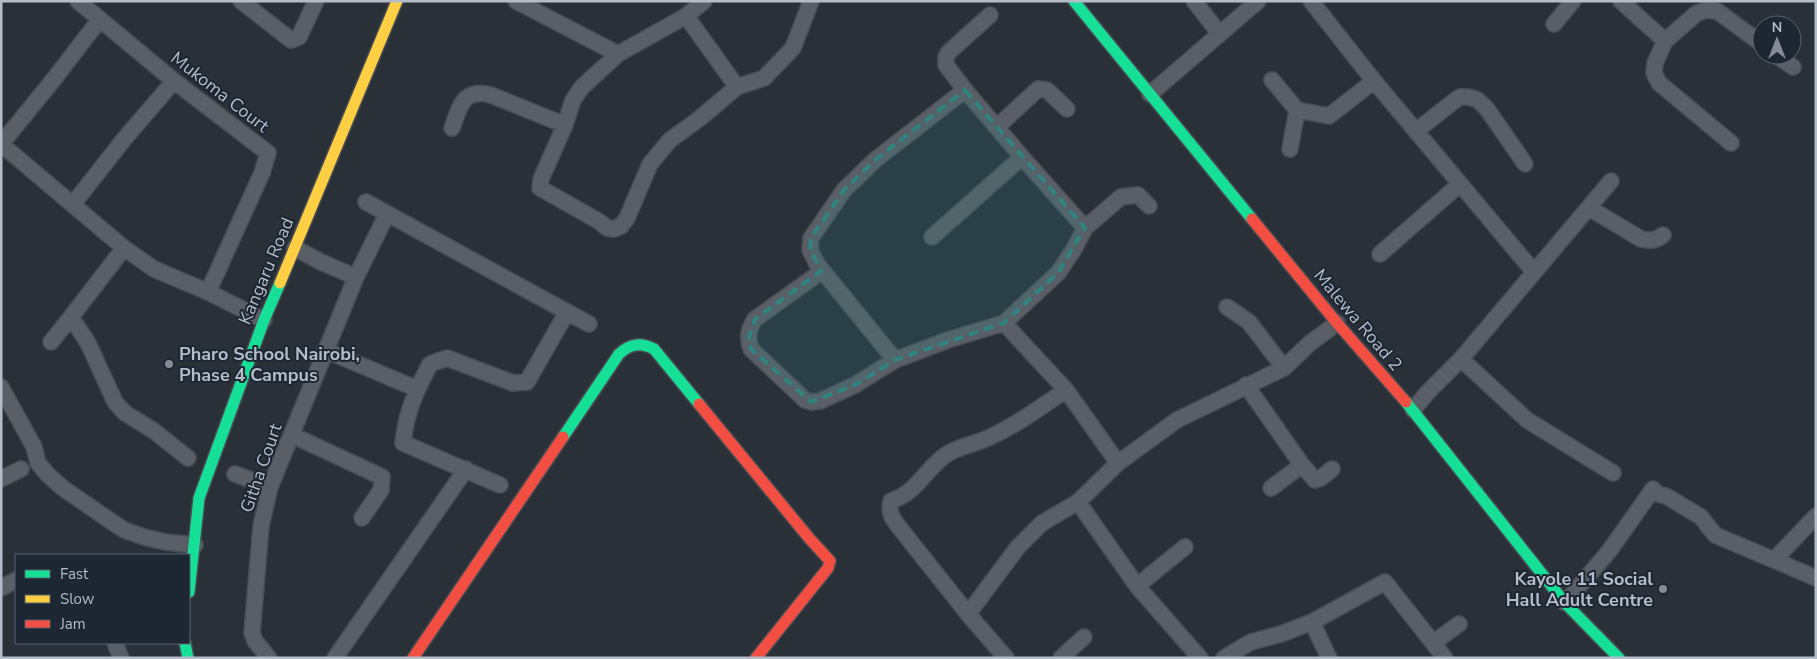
<svg xmlns="http://www.w3.org/2000/svg" width="1817" height="659" viewBox="0 0 1817 659" font-family="'Nunito Sans',sans-serif">
<rect width="100%" height="100%" fill="#2a3038"/>
<g fill="none" stroke-linecap="round" stroke-linejoin="round">
<defs>
<path id="street" d="M78 1 174 81 268 153 262 173 208 292
M241 1 291 40 299 37 316 1
M516 1 618 54
M704 1 686 16 618 54 582 87 573 100 565 125 541 179 540 188 600 222 607 228 614 229 621 226 627 218 650 164 670 140 699 119 737 87 764 78 793 48 811 1
M1194 1 1219 33
M1311 1 1374 81 1534 272
M1621 1 1665 41
M990 15 949 52 946 57V65L965 90 1022 157 1085 228
M686 16 737 87
M1554 24 1573 1
M1776 55 1793 67
M1272 80 1297 110 1329 116 1374 81
M1150 94 1258 1
M997 127 1038 89 1047 90 1067 109
M452 128C460 106 463 88 491 95L565 125
M1416 131 1453 102 1460 97H1469L1478 100 1487 109 1525 164
M1731 143 1659 83 1654 73 1655 63 1665 41 1697 13 1707 10 1717 11 1762 44
M1 144 124 248 154 269 208 292 264 320
M1 144 54 79 100 19
M1290 149 1297 110
M366 202 589 324
M73 204 125 138 174 81
M1589 208 1641 239C1650 241 1655 241 1663 235
M932 237 1022 157
M124 248 71 317 88 343 115 402 125 413 154 431 188 458
M295 248 321 262 356 277
M1380 254 1460 184
M822 271 755 319C748 330 747 337 751 349L805 400 811 402 820 401 855 385 895 360 948 340 1004 323 1058 273 1074 249 1085 228 1121 197 1138 195 1149 206
M1227 307 1249 322 1284 368
M1004 323 1066 390 1118 463
M51 342 71 317
M325 350 417 389
M1461 359 1527 420 1613 473
M895 360 817 264 810 250 811 238 844 190 875 160 965 90
M1246 385 1302 465 1315 480 1321 478 1332 469
M1 387 34 447 38 463 48 475 64 489 124 530 144 537 165 542 195 545
M1413 410 1427 393 1461 359 1611 181
M292 435 382 477 381 490 362 518
M235 474 270 487
M1 479 21 469
M500 485 403 443C406 412 416 391 430 364L447 358 513 383 527 382 567 312
M1271 488 1302 465
M1078 502 1137 586 1200 658
M1774 560 1816 578
M1137 586 1185 547
M1 588 16 580
M1565 603 1610 550 1653 489 1658 494 1666 496 1701 517 1715 535 1774 560 1816 516
M968 614 1018 547 1042 523 1078 502 1118 463 1177 420 1284 368 1309 344 1337 323
M1312 622 1329 658
M115 643 121 658
M1433 643 1459 624
M269 658 255 641 252 633 261 526 270 487 356 277 387 214
M335 658 466 469
M1006 658 968 614 899 527C892 518 888 512 891 501 918 492 926 468 947 454 960 446 976 444 990 437 1017 425 1042 406 1066 390
M1061 658 1084 637
M1224 658 1251 642 1281 634 1312 622 1385 582 1445 658"/>
<path id="fast" d="M1074 1 1252 219
M1406 402 1565 603 1619 658
M563 437 619 354C630 344 640 342 654 349L699 404
M189 592 199 498 264 320 280 283
M185 643 188 658"/>
<path id="slow" d="M280 283 397 1"/>
<path id="jam" d="M1252 219 1337 323 1406 402
M699 404 809 538 830 561 828 568 756 658
M413 658 563 437"/>
</defs>
<use href="#street" stroke="#484c53" stroke-width="18"/>
<use href="#fast" stroke="#484c53" stroke-width="14"/>
<use href="#slow" stroke="#484c53" stroke-width="14"/>
<use href="#jam" stroke="#484c53" stroke-width="14"/>
<use href="#street" stroke="#5a5e66" stroke-width="15"/>
<use href="#fast" stroke="#16e098" stroke-width="11"/>
<use href="#slow" stroke="#ffcf43" stroke-width="11"/>
<use href="#jam" stroke="#f24e42" stroke-width="11"/>
</g>
<path fill="#308480" fill-opacity="0.2" stroke="#308480" stroke-width="4" stroke-dasharray="10 6" stroke-linejoin="round" d="M965 90 1085 228 1058 273 1004 323 895 360 855 385 811 402 751 349 748 340 755 319 821 271 810 250 811 238 844 190 875 160Z"/>
<g fill="#848b96" stroke="#1d2633" stroke-width="2">
<circle cx="169" cy="364" r="5"/>
<circle cx="1663" cy="589" r="5"/>
</g>
<g text-anchor="middle" stroke-width="4" stroke-linejoin="round" paint-order="stroke">
<g font-size="18" fill="#b4bcc9" stroke="#1d2633">
<text transform="translate(220 92) rotate(38)" y="6">Mukoma Court</text>
<text transform="translate(266 271) rotate(-67)" y="6">Kangaru Road</text>
<text transform="translate(1358 320) rotate(50)" y="6">Malewa Road 2</text>
<text transform="translate(261 468) rotate(-71)" y="6">Githa Court</text>
</g>
<g font-size="18" font-weight="bold" fill="#b4bcc9" stroke="#1d2633" text-anchor="start">
<text x="179" y="360">Pharo School Nairobi,<tspan x="179" dy="21">Phase 4 Campus</tspan></text>
<text x="1653" y="585" text-anchor="end">Kayole 11 Social<tspan x="1653" dy="21">Hall Adult Centre</tspan></text>
</g>
</g>
<rect width="1817" height="659" fill="none" stroke="#b4bcc9" stroke-width="5"/>
<rect x="15" y="554" width="175" height="90" fill="#1d2633" stroke="#59626f"/>
<rect x="25" y="570" width="25" height="8" fill="#16e098" stroke="#59626f"/>
<text x="60" y="579" font-size="15" fill="#b4bcc9">Fast</text>
<rect x="25" y="595" width="25" height="8" fill="#ffcf43" stroke="#59626f"/>
<text x="60" y="604" font-size="15" fill="#b4bcc9">Slow</text>
<rect x="25" y="620" width="25" height="8" fill="#f24e42" stroke="#59626f"/>
<text x="60" y="629" font-size="15" fill="#b4bcc9">Jam</text>
<g transform="translate(1777 40)"><circle r="24" fill="#1d2633" stroke="#59626f"/>
<path d="M0-4L9 19L0 12L-9 19Z" fill="#848b96"/>
<text y="-8" font-size="14" font-weight="bold" text-anchor="middle" fill="#b4bcc9">N</text>
</g>
</svg>
